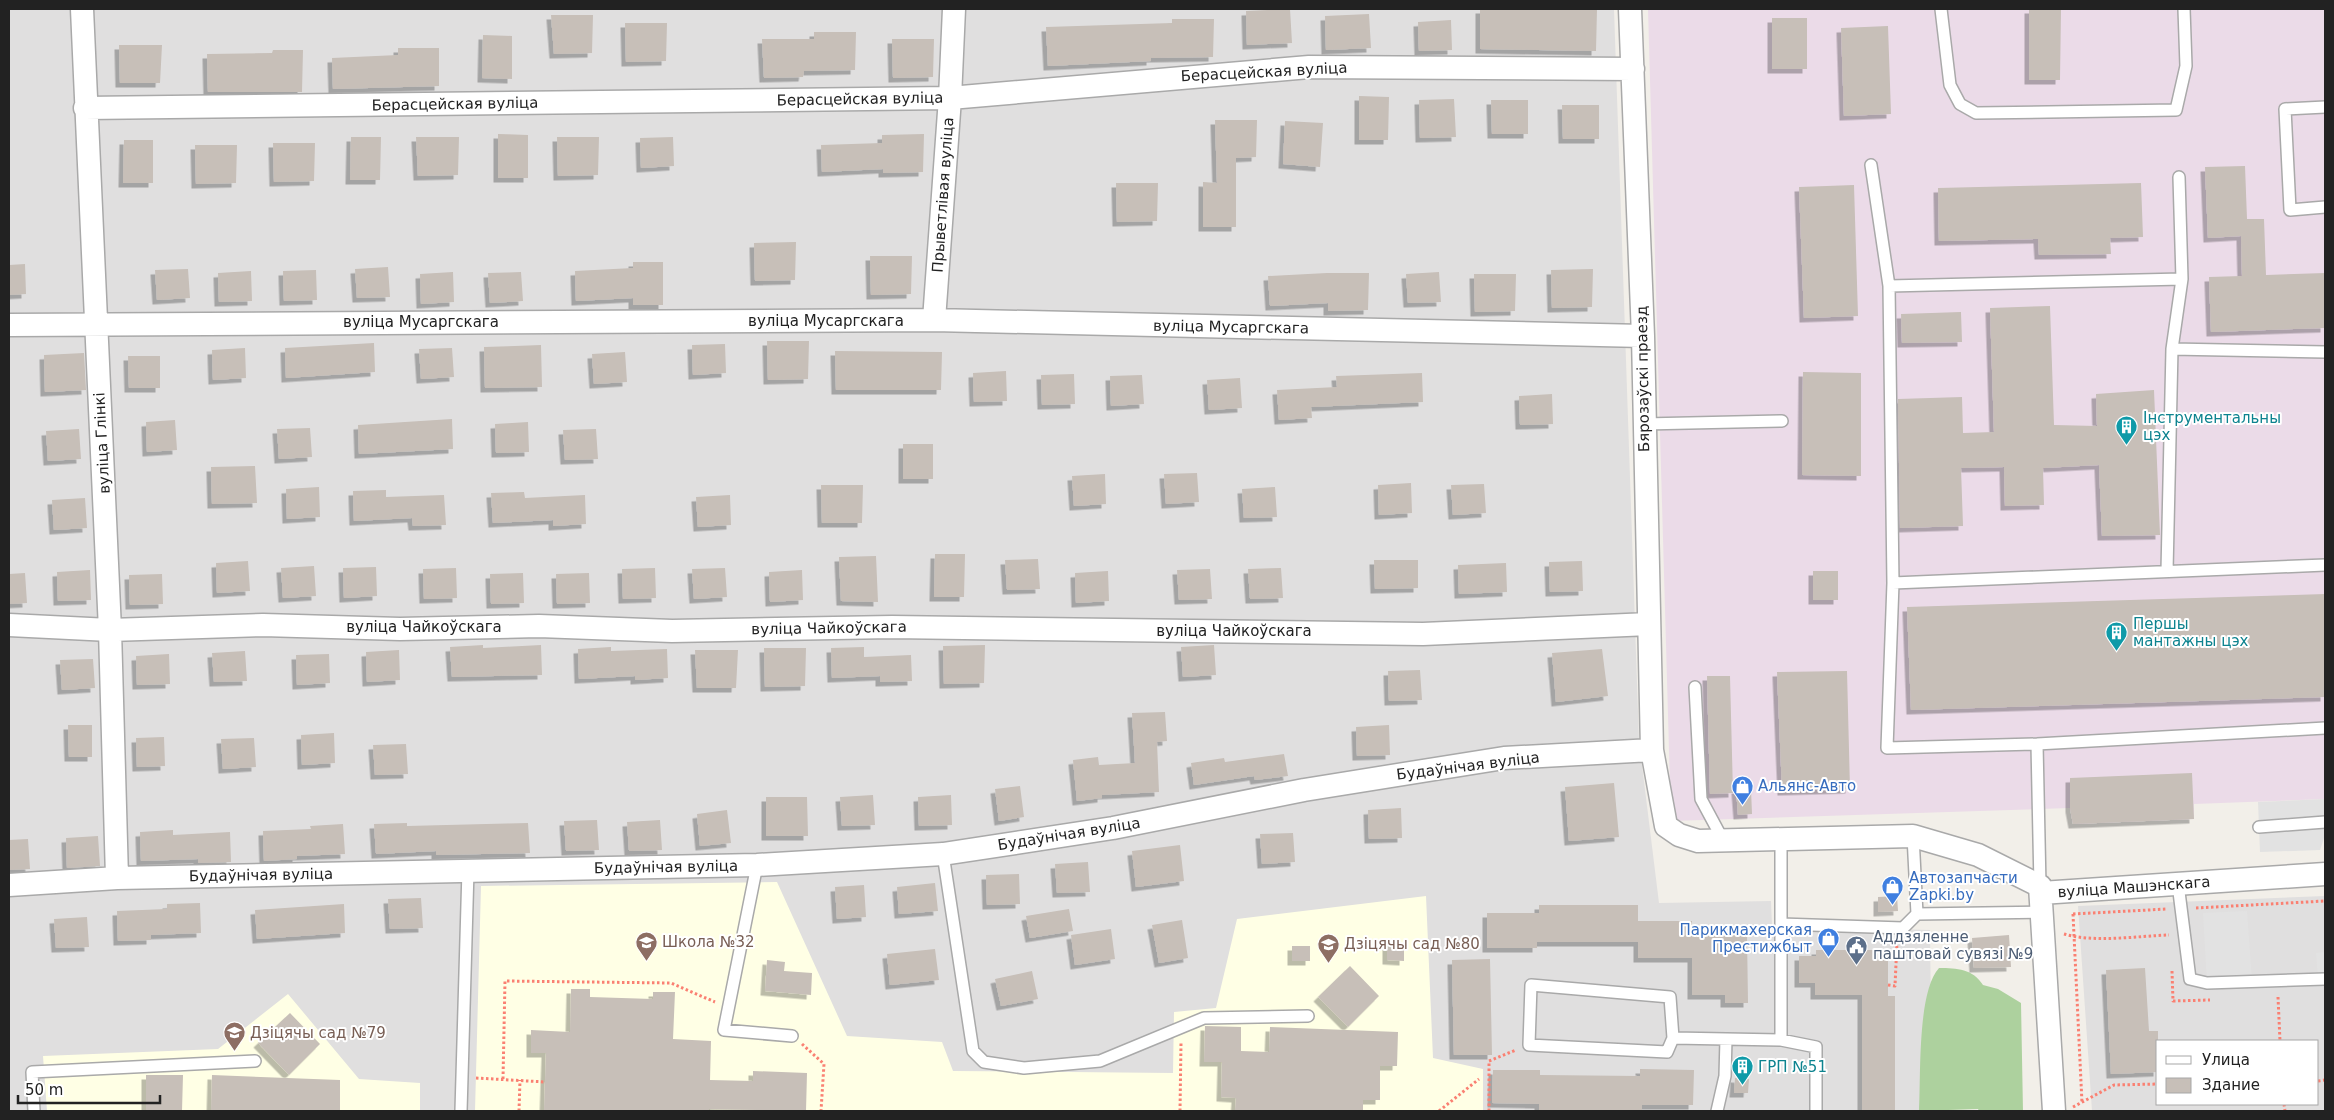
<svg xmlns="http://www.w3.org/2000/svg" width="2334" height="1120" viewBox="0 0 2334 1120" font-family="'DejaVu Sans',sans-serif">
<defs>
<filter id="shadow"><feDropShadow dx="-4.5" dy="4.5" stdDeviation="0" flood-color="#0004"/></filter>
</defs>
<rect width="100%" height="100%" fill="#f2efe9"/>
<path fill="#e0dfdf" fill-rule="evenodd" d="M9 9H1614L1639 741 1659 903 1771 901 1772 926 1930 930 1932 1111H9Z
M2325 896V1111H2092L2078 906ZM2158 1041H2318V1104H2158Z"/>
<path fill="#ebdbe8" d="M1648 9H2325V799L2194 804V819L2073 824 2070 808 1671 821Z"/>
<path fill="#ffffe5" d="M777 882 847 1036 942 1042 953 1071 1173 1073 1174 1012 1216 1008 1237 919 1426 896 1433 1058 1483 1069V1111H475L481 886Z
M288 994 359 1079 420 1083V1111H47L43 1056 218 1049Z"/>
<path fill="#add19e" d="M1939 968C1957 968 1973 969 1983 985L1998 989 2021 1003 2023 1111H1979L1978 1109 1919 1111C1921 1077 1917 992 1939 968Z"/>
<path fill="#e2e2e2" d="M2325 799V835L2320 850 2260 852 2258 802Z
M2247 911 2252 981 2207 983 2203 913Z
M2325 952V979H2318L2316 953Z"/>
<path fill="#c7bfb8" filter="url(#shadow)" d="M1290 9 1292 43 1247 45 1246 11Z
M1480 9H1597L1596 51 1480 49Z
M2029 9H2061L2060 80H2029Z
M1369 14 1371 48 1326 50 1325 16Z
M551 15H593L592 53 554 54Z
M1772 18H1807V69H1772Z
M1172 19H1214L1213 57 1151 58V61L1048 66 1046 27 1172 23Z
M1451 20 1452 50 1419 51 1418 22Z
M625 23H667L666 61 626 62Z
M1888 26 1891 114 1844 116 1841 28Z
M814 32H856L855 70 804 71 803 77 764 78 762 39H814Z
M483 35 512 36V79L482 78Z
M892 39H934L933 77 893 78Z
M119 45H162L160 83H120Z
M398 48H439V86L333 89 332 58 398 55Z
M273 50H303L302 92H208L207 54 272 53Z
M1359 96 1389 97 1388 140H1359Z
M1454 99 1456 137 1420 138 1419 100Z
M1491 100H1528V134H1492Z
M1562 105H1599V139H1563Z
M1215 120H1257L1256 157 1236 158V227H1203V182L1217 183Z
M1285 121 1323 123 1320 167 1283 164Z
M498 134 528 135V178H498Z
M924 134 923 172 883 173V169L822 172 821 145 882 143V135Z
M351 137H381L380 180H350Z
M416 137H459L458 175 418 176Z
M557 137H599L598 175 558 176Z
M673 137 674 166 641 168 640 138Z
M124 140H153V183H123Z
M273 143H315L314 181 274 182Z
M195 145H237L236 183 196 184Z
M2245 166 2247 219H2264L2266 275 2325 273V328L2211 332 2209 277 2242 276 2241 236 2208 238 2205 167Z
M1116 183H1158L1157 221 1117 222Z
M2141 183 2143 237 2110 238 2111 254 2039 255 2038 239 1939 241 1938 188Z
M1854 185 1858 316 1804 318 1799 187Z
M796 242 795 280 755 281 754 243Z
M870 256H912L911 294 871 295Z
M633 262H663V305H633V298L576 301 575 271 633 268Z
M25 264 26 294 9 295V265Z
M388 267 390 297 357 298 355 269Z
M188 269 190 298 157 300 155 270Z
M1593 269 1592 307 1552 308 1551 270Z
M316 270 317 300 284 301 283 271Z
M251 271 252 301 219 302 218 273Z
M453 272 454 302 421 304 420 274Z
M521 272 523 301 490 303 488 273Z
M1439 272 1441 302 1408 303 1406 274Z
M1327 273H1369L1368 310 1328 311V303L1270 306 1268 276Z
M1474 274H1516L1515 311 1475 312Z
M2050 306 2054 425 2097 426 2096 394 2154 390 2160 535 2102 536 2099 465 2043 468 2044 505 2005 506 2004 467 1961 468 1963 526 1900 528 1898 399 1962 397 1963 433 1994 432 1990 308Z
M1961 312 1962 342 1902 343 1901 314Z
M767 341H809L808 379 768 380Z
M374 343 375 372 286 378 285 348Z
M725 344 726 373 693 375 692 345Z
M541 345 542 387 485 388 484 347Z
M245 348 246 378 213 380 212 350Z
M452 348 454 377 421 379 419 349Z
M835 351 942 352 941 390H836Z
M625 352 627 382 594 384 592 354Z
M84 353 86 390 45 392 44 355Z
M128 356H160V388H129Z
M1006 371 1007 401 974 402 973 373Z
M1803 372 1861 373V476L1802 475Z
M1422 373 1423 402 1311 407 1312 418 1279 420 1277 390 1337 387 1336 376Z
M1074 374 1075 404 1042 405 1041 375Z
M1142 375 1144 404 1111 406 1110 376Z
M1240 378 1242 408 1209 410 1207 380Z
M1552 394 1553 424 1520 425 1519 396Z
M452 419 453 449 359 454 358 425Z
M175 420 177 450 147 452 146 422Z
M528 422 529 452 496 453 495 424Z
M310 428 312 457 279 459 277 429Z
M79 429 81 459 48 461 46 431Z
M596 429 598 459 565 460 563 430Z
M903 444H933V479H903Z
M255 466 257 503 212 504 211 467Z
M1197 473 1199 502 1166 504 1164 474Z
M1105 474 1106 504 1074 506 1072 476Z
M1411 483 1412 513 1379 515 1378 485Z
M1484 484 1486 513 1453 515 1451 485Z
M821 485H863L862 523H822Z
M319 487 320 517 287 519 286 489Z
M1275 487 1277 517 1244 518 1242 489Z
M386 490V497L444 495 446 525 413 526 412 518 354 521 353 491Z
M524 492 525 498 585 495 586 524 553 526V520L493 523 491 493Z
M730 495 731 525 698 527 696 497Z
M85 498 87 528 54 530 52 500Z
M935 554H965L964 597H934Z
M876 556 878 602 841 601 839 557Z
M1038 559 1040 589 1007 590 1005 560Z
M1374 560H1418V588L1375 589Z
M248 561 250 591 217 593 216 563Z
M1582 561 1583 591 1550 592 1549 562Z
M1506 563 1507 592 1459 594 1458 565Z
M314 566 316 596 283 598 281 568Z
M376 567 377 596 344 598 343 568Z
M456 568 457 598 424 599 423 569Z
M655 568 656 598 623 599 622 569Z
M725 568 727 597 694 599 692 569Z
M1281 568 1283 598 1250 599 1248 569Z
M1210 569 1212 599 1179 600 1177 570Z
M90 570 91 600 58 601 57 572Z
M802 570 803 600 770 602 769 572Z
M1108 571 1109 601 1076 603 1075 573Z
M1813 571H1838V600H1813Z
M25 573 27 603 9 604V574Z
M523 573 524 603 491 604 490 574Z
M589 573 590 603 557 604 556 574Z
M162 574 163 604 130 605 129 575Z
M2325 594V697L1911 710 1907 607Z
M483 645V648L541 645 542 675 452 677 450 647Z
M985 645 984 683 944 684 943 646Z
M1214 645 1216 675 1183 677 1181 647Z
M611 647V651L667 649 668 678 635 680V676L579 679 578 649Z
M864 647V657L911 655 912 681 880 682V676L832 678 831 648Z
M764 648H806L805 686 765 687Z
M1602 649 1608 696 1556 702 1552 653Z
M399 650 400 680 367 682 366 652Z
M695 650H738L736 688H697Z
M245 651 247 681 214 682 212 653Z
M169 654 170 684 137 685 136 656Z
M329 654 330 683 297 685 296 655Z
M93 659 95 688 62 690 60 660Z
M1420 670 1422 700 1389 701 1388 671Z
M1847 671 1850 789 1782 791 1777 672Z
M1707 676H1730L1733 793 1710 794Z
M1165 712 1167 741 1157 742 1159 792 1102 795V798L1077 801 1073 760 1098 757 1099 765 1135 763 1132 713Z
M68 725H92V757H69Z
M1389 725 1390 755 1357 756 1356 727Z
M334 733 335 763 302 765 301 735Z
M164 737 165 766 137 767 136 738Z
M254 738 256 767 223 769 221 739Z
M406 744 408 774 375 775 373 745Z
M1284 754 1288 776 1255 780 1254 776 1194 785 1191 763 1224 758 1225 762Z
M2192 773 2194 819 2073 824 2070 808V778Z
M1614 783 1619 837 1569 841 1565 787Z
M1020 786 1024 817 999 821 995 789Z
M1736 789H1751L1752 814 1738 815Z
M873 795 875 825 842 826 840 797Z
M951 795 952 825 919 826 918 797Z
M766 797H807L808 836H766Z
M1401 808 1402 838 1369 839 1368 810Z
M727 810 731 843 700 846 697 814Z
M597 820 599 850 566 851 564 821Z
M660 820 662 850 629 851 627 822Z
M407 823V826L528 823 530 853 436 855V851L376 854 374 824Z
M343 824 345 854 297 856V859L264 861 263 831 311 829 310 826Z
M173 830V835L230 832 231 862 198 863V859L141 861 140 832Z
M1293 833 1295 862 1262 864 1260 834Z
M98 836 100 866 67 868 66 838Z
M28 839 30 869 9 870V840Z
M1180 845 1184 881 1136 887 1132 851Z
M1088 862 1090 892 1057 893 1055 864Z
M1019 874 1020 904 987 905 986 875Z
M935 883 938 911 899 914 897 887Z
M864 885 866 917 837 919 835 887Z
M1897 896 1898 911 1878 912V897Z
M421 898 423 928 390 929 388 899Z
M200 903 201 933 151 935V940L118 941 117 911 167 909V904Z
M344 904 345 933 257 939 255 910Z
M1539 905H1638V921H1692V935H1747L1748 1003H1725V995H1692V958H1638V942H1537V948H1487V913H1539Z
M1069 909 1073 931 1030 938 1026 916Z
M87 917 89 947 56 948 54 919Z
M1182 920 1188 958 1159 963 1152 925Z
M1111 929 1115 959 1075 965 1071 935Z
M2009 935 2011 967 1974 968 1972 938Z
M1387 945 1404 946V961L1387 960Z
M1292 946H1310V961H1292Z
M935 949 939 980 890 985 887 954Z
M1816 950H1888V996H1895V1111H1862V995H1815V983H1799V956H1816Z
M1490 959 1492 1055H1454L1452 960Z
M767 960 785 962 784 971 812 973 811 995 765 991Z
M1350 966 1379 996 1348 1027 1318 997Z
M2145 968 2149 1031H2158V1072L2111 1074 2106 970Z
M1032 971 1038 999 1001 1006 995 979Z
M571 989H590V997L653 999V992H675L673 1039 711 1041 710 1080 753 1081V1071L807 1073 806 1111 709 1109V1111H544L546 1053H531V1030L570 1032Z
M290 1013 320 1044 289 1075 258 1043Z
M1205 1026 1241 1027V1051L1269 1052 1270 1027 1398 1032 1397 1066H1380V1100H1363V1111H1235L1236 1098 1221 1097 1222 1062H1204Z
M1640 1069 1694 1070 1693 1105H1642V1111L1539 1110V1104L1492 1103 1493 1070H1540V1075L1640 1076Z
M146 1075H183L182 1111 146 1110Z
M212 1075 340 1080V1111H211Z
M1735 1078 1749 1079 1748 1093H1734Z"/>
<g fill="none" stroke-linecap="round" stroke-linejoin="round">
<defs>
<path id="lane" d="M1941 9 1950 85 1960 104 1976 113 2176 110 2186 66 2184 9
M2325 107 2285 109 2290 210 2325 207
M1871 165 1889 286 1893 583 1887 748 2037 744 2325 728
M1889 286 2182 279
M2172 349 2325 352
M1644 424 1782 421
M2167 571 2172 349 2182 279 2179 177
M1893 583 2325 565
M1695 687 1701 799 1723 840
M2037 744 2040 886
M2259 827 2325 822
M1913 836 1917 914 2043 912
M1781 839V1040L1816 1047V1111
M943 854 973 1051 984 1062 1024 1068 1100 1061 1204 1018 1308 1016
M757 865 724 1030 792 1036
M2178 884 2190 979 2207 983 2325 979
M1781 924 1903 928 1917 914
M1673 1038 1667 1052 1529 1045 1531 985 1670 997 1673 1038 1781 1040
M34 1111 32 1072 255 1061
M461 1111 468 870
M1717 1111 1725 1076 1726 1039"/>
<path id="street" d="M82 9 110 630 117 878
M1630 9 1643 336 1652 750 1666 826 1679 835 1698 841 1913 836 1978 855 2040 886 2054 1111
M85 108 950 98 1309 67 1633 69
M934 320 950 98 954 9
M9 325 934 320 1643 336
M9 625 110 630 263 625 400 629 539 626 672 631 892 627 1423 634 1649 624
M9 885 117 878 757 865 943 854 1113 828 1304 790 1504 758 1652 750
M2041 893 2325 874"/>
</defs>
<use href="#lane" stroke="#a9a9a9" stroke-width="14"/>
<use href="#street" stroke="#a9a9a9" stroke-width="25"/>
<path stroke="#fa8072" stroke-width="3" stroke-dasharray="2.5 2.5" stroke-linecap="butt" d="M2196 908 2325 901
M2073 914 2167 909
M2073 914 2082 1103
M2064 934C2094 943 2137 936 2169 935
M1855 950V940
M2172 971 2173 1001 2210 1000
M1888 985 1895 986 1897 942
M2278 997 2280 1041
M802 1044 824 1064 821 1111
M476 1078 545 1082
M503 1079 505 981 671 983 715 1002
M2318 1081 2325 1080
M2284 1104 2285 1111
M2073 1107 2114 1085 2158 1084
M519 1111 520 1080
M1180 1111 1181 1043
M1439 1111 1479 1079
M1489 1111V1061L1516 1050"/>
<use href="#lane" stroke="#fff" stroke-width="11"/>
<use href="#street" stroke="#fff" stroke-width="22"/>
</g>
<defs>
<symbol id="building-pin" viewBox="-11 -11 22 30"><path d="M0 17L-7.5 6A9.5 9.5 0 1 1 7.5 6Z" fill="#0f9aa8" stroke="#fff"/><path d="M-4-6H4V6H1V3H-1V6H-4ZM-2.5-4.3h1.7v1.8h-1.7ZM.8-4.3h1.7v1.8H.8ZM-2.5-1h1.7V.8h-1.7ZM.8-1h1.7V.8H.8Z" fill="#fff"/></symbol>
<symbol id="shop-pin" viewBox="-11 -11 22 30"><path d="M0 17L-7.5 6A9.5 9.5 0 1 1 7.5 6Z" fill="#3f7fe0" stroke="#fff"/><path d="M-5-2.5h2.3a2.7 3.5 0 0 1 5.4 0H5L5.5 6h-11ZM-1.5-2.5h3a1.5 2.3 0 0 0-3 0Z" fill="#fff"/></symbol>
<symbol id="school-pin" viewBox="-11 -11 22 30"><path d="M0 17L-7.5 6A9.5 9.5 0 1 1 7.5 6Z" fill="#8d6e63" stroke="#fff"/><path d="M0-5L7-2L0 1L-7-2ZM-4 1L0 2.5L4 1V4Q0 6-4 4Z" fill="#fff"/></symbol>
<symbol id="civic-pin" viewBox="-11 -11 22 30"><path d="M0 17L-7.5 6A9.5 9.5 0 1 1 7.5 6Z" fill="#5c6f8a" stroke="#fff"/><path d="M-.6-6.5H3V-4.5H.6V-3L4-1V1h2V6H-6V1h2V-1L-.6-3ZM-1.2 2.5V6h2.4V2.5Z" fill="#fff"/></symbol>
</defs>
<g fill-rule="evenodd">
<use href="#building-pin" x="2114" y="414" width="25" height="34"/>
<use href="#building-pin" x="2104" y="620" width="25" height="34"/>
<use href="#shop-pin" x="1730" y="774" width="25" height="34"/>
<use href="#shop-pin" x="1880" y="874" width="25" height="34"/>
<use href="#shop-pin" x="1816" y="926" width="25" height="34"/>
<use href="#school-pin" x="634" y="930" width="25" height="34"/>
<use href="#school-pin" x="1316" y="932" width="25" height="34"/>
<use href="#civic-pin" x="1844" y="934" width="25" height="34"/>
<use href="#school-pin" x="222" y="1020" width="25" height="34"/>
<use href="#building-pin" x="1730" y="1054" width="25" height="34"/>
</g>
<g text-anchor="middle" stroke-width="4" stroke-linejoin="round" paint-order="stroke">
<g font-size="15" fill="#222" stroke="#fff">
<text transform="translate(1264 72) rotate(-3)" y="5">Берасцейская вуліца</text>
<text transform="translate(860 99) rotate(-1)" y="5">Берасцейская вуліца</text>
<text transform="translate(455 104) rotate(-1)" y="5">Берасцейская вуліца</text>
<text transform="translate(943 195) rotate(-86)" y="5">Прыветлівая вуліца</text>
<text x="826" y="326">вуліца Мусаргскага</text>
<text x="421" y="327">вуліца Мусаргскага</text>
<text transform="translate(1231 327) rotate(1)" y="5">вуліца Мусаргскага</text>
<text transform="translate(1643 379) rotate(-91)" y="5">Бярозаўскі праезд</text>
<text transform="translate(102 443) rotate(-93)" y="5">вуліца Глінкі</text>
<text x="424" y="632">вуліца Чайкоўскага</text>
<text transform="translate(829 628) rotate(-1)" y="5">вуліца Чайкоўскага</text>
<text x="1234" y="636">вуліца Чайкоўскага</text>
<text transform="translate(1468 766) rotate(-7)" y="5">Будаўнічая вуліца</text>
<text transform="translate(1069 834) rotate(-9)" y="5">Будаўнічая вуліца</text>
<text transform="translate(666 867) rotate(-1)" y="5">Будаўнічая вуліца</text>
<text transform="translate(261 875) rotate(-1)" y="5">Будаўнічая вуліца</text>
<text transform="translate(2134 887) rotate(-4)" y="5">вуліца Машэнскага</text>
</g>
<g font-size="15" fill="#0d838f" stroke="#fff" text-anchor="start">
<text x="2143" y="423">Інструментальны<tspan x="2143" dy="17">цэх</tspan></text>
<text x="2133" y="629">Першы<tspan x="2133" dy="17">мантажны цэх</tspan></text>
<text x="1758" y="1072">ГРП №51</text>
</g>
<g font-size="15" fill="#366cbe" stroke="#fff" text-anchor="start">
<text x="1758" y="791">Альянс-Авто</text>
<text x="1909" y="883">Автозапчасти<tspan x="1909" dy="17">Zapki.by</tspan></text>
<text x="1812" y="935" text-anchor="end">Парикмахерская<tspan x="1812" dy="17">Престижбыт</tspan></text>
</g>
<g font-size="15" fill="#4e5e75" stroke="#fff" text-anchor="start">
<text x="1873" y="942">Аддзяленне<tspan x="1873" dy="17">паштовай сувязі №9</tspan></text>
</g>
<g font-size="15" fill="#785e54" stroke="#fff" text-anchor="start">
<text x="662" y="947">Школа №32</text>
<text x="1344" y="949">Дзіцячы сад №80</text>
<text x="250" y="1038">Дзіцячы сад №79</text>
</g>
</g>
<rect width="2334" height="1120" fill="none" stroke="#222222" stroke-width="20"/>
<rect x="2156" y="1040" width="162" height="65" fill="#ffffff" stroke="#a7a7a7"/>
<rect x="2166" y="1056" width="25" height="8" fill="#ffffff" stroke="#a7a7a7"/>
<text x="2202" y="1065" font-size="15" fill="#222222">Улица</text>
<rect x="2166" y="1078" width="25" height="15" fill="#c7bfb8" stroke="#a7a7a7"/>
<text x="2202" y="1090" font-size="15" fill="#222222">Здание</text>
<path d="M18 1095v8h142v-8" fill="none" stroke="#222222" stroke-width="2.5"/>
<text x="25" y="1095" font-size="15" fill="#222222" stroke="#ffffff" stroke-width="4" paint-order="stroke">50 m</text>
</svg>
